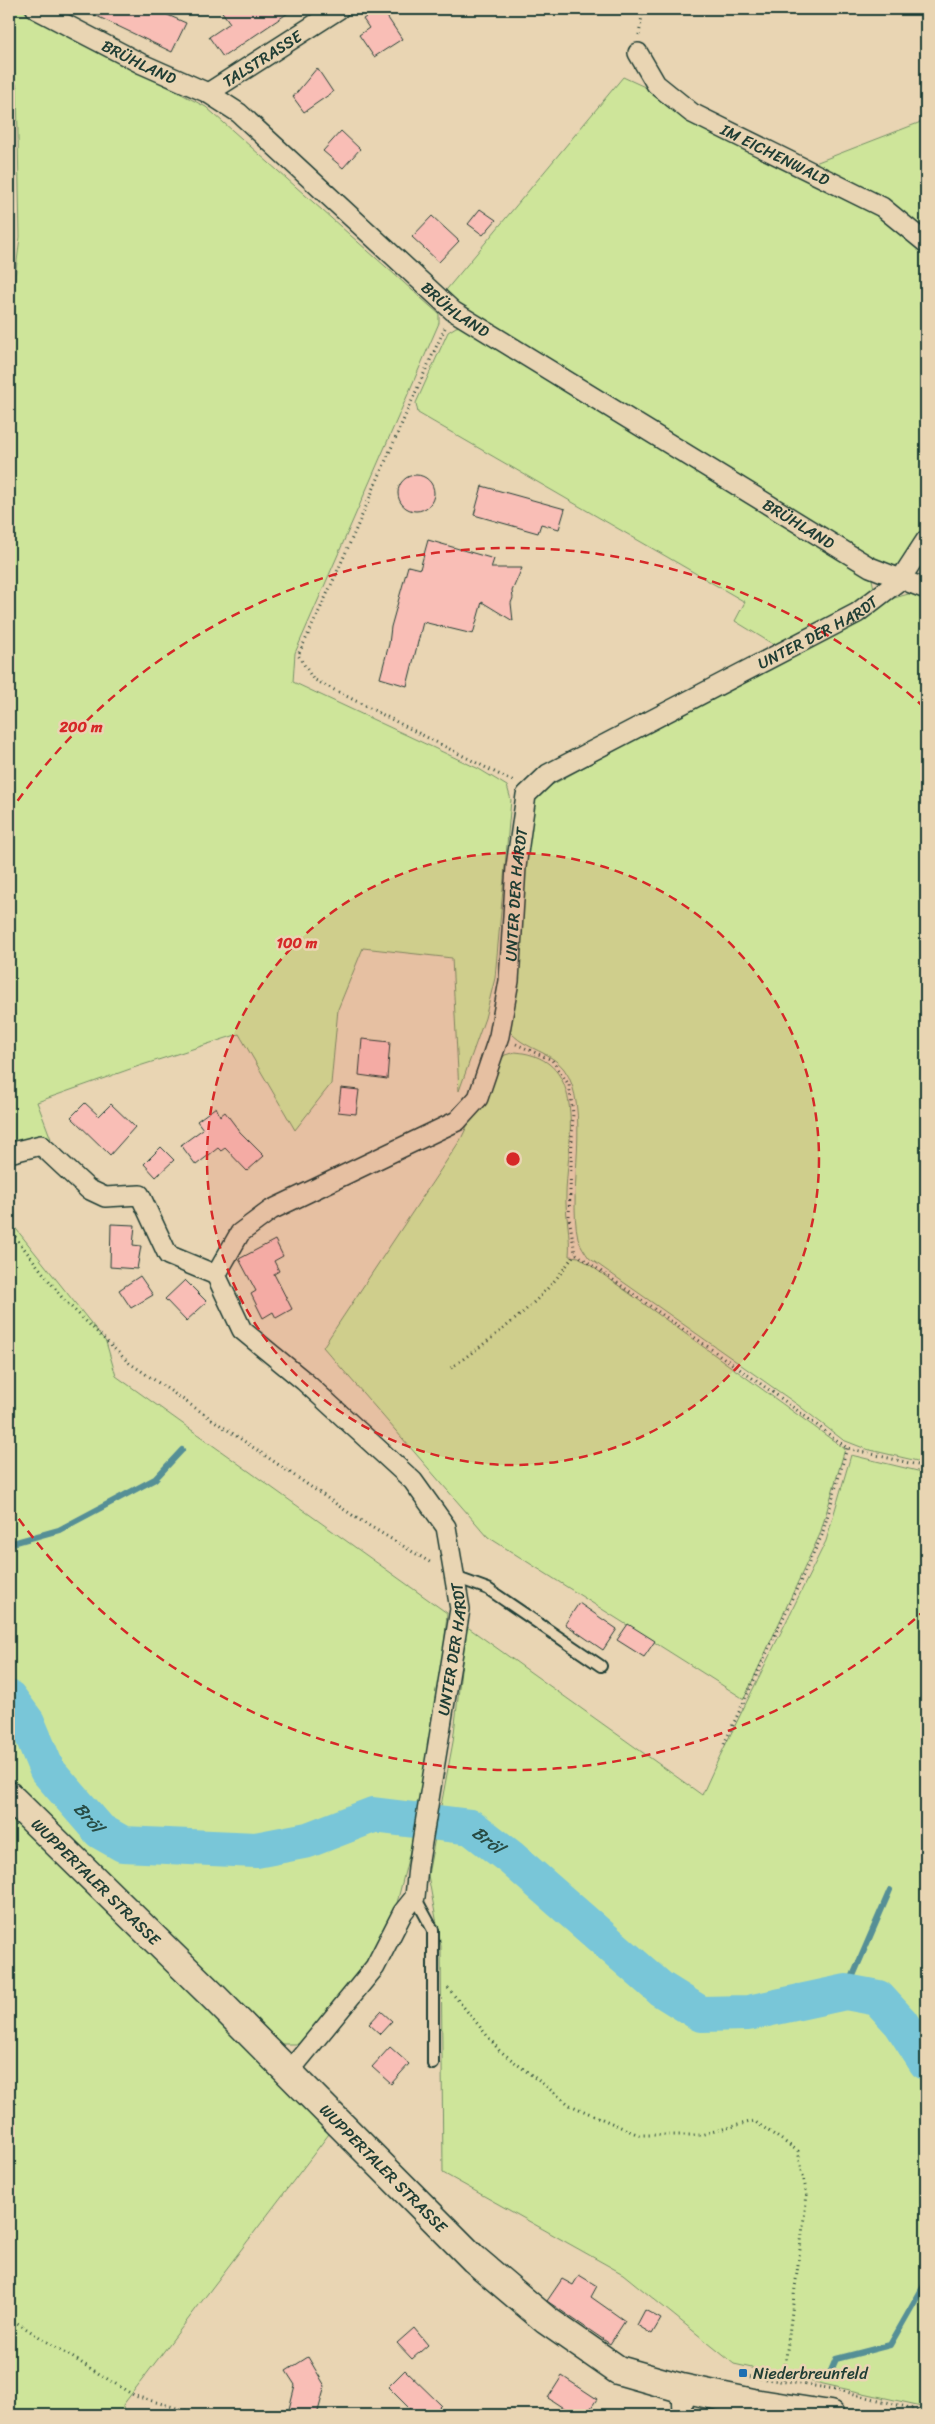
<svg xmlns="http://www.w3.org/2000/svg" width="935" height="2424" viewBox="0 0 935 2424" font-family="Sriracha,sans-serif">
<rect width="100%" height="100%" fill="#e9d5b3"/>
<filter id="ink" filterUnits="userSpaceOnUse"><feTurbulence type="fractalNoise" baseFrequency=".02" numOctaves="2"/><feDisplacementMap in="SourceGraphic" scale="10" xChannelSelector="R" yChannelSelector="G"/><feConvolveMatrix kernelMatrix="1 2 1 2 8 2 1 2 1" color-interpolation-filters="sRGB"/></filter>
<g filter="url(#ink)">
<path fill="#cee59a" stroke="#769167" d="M9 9H20L206 107 439 314V323L295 653 293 682 479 769 507 786 511 800 495 978 485 1018 459 1091 452 958 363 948 338 1009 331 1084 295 1130 239 1034 133 1068 37 1102 51 1139 9 1143V327L20 237 17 87 9 65Z
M623 77 669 98 868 206 926 251V529C916 544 907 566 886 568L442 295Z
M926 120V237L810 165Z
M465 325 865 570 872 579 874 589 866 597 776 646 735 621 745 602 418 413 416 403 448 332 456 327Z
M912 593 926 594V1463L866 1449 843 1440 798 1405 589 1258C585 1252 580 1245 578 1238 567 1190 592 1107 564 1069 553 1055 536 1051 522 1042 517 1039 512 1034 508 1030L533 801 548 787 846 623 871 613 882 607 887 600Z
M515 1052C591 1058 567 1145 566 1194 565 1215 571 1235 569 1256L579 1257 845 1449 820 1534 744 1699 488 1537 323 1347 461 1139 496 1065 505 1055Z
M9 1220 106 1342 116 1376 447 1613 441 1684 419 1815 393 1919 367 1964 328 2013 298 2044H280L262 2035 9 1783Z
M851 1455 926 1473V2407L734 2364 623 2274 443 2173 441 1946 428 1875 453 1742 466 1626 702 1795 718 1760 826 1541Z
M9 1815 332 2130 123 2405 124 2415H9Z"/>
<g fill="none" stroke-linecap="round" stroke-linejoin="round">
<path stroke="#558f96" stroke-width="6" d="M9 1544 59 1530 155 1479 182 1450
M846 1992 890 1890
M830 2373 836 2359 890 2345 926 2282"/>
<path stroke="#79c6d8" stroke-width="36" id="s1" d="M9 1698 27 1722 47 1770 100 1831 123 1844 256 1850 308 1840 373 1815 471 1827 511 1858 661 1989 701 2014 748 2013 846 1992 878 1998 901 2023 926 2062"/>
</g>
<path fill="#f9beb6" stroke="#1f3d34" d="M82 9H154L186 23 172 52Z
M220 9H294L223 57 209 37 230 23Z
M379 9H382L402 39 374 57 359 35 369 28 363 19Z
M317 68 333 92 304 112 293 97Z
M341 131 360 149 343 168 323 151Z
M480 209 496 220 483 235 468 224Z
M432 216 459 241 439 262 412 237Z
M398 493a18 18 0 1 1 36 0a18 18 0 1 1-36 0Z
M482 486 565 509 559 529 541 524 538 533 474 515Z
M428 540 494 559 491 568H522L512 591 513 598 511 603 513 621 482 602 473 634 423 622 407 686 380 678 389 644 391 627 408 566 420 569Z
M362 1039 390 1042 387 1079 359 1075Z
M341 1088 359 1090 356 1114 338 1112Z
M85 1103 99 1116 111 1104 135 1127 110 1155 71 1117Z
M216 1107 220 1116 225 1112 240 1132 264 1156 247 1171 225 1148 221 1151 218 1148 196 1165 181 1145 203 1129 197 1121Z
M161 1147 174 1160 156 1177 144 1164Z
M111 1224 135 1225 133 1245 141 1246 137 1269 110 1267Z
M275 1240 283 1256 274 1261 279 1271 274 1274 292 1309 276 1318 273 1312 263 1318 251 1294 256 1291 239 1259Z
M140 1276 153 1295 131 1308 119 1290Z
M185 1280 207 1302 186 1321 165 1299Z
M579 1603 617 1629 603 1650 565 1624Z
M628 1624 655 1641 644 1657 617 1640Z
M381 2011 392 2021 380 2034 369 2024Z
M390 2047 409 2064 391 2084 372 2067Z
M579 2275 597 2286 591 2297 625 2321 610 2344 547 2301 562 2279 573 2285Z
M645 2310 661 2319 652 2334 637 2325Z
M414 2328 428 2345 412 2359 397 2343Z
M308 2357 325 2386 317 2415 288 2413 295 2385 286 2371Z
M405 2370 441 2405 431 2415H416L388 2387Z
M562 2376 597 2399 586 2415H574L548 2398Z"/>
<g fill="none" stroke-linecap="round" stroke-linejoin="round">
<defs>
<path id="service" d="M455 1577 488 1589 601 1666
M415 1897 433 1930V2064"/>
<g id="minor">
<path id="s2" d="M36 9 142 64 208 93 239 113 453 311 870 567 926 589"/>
<path id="s3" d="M638 53 656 84 692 113 882 207 926 243"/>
<path id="s4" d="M208 93 339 9"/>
<path d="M9 1153 41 1145 88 1189 105 1197 140 1195 168 1255 216 1275"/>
<path id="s5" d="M288 2073 375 1967 403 1912 415 1897 418 1867 460 1609 446 1527 413 1481 304 1381 242 1330 216 1275 240 1233 271 1210 457 1121 478 1098 499 1036 509 981 516 867 526 795 548 774 857 613 900 580 926 540"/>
<path d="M681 2388 682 2415"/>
</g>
<g id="secondary">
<path id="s6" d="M9 1796 214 1997 474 2259 546 2320 618 2370 681 2388 753 2403 830 2415"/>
</g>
</defs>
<use href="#service" stroke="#1f3d34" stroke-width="14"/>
<use href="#minor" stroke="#1f3d34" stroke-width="22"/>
<use href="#secondary" stroke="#1f3d34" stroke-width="31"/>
<path stroke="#1f3d34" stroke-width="3" stroke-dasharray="1 4" stroke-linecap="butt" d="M639 35 643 9
M445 328C394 436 351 548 298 655L313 679 514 782
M516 1044 552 1060 569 1085 573 1113 569 1217 575 1253 782 1399 847 1448 926 1467
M9 1229 64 1300 128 1362 358 1519 433 1564
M451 1368C497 1334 544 1302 575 1253
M724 1744 822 1535 847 1448
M448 1988 499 2050 570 2105 639 2135H700L754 2121 798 2151 807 2195 783 2381
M9 2318 135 2396 201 2415
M745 2376 835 2389 926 2412"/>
<use href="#service" stroke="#e9d5b3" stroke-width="10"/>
<use href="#minor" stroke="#e9d5b3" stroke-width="19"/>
<use href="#secondary" stroke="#e9d5b3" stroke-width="28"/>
</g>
</g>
<circle cx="513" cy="1159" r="306" fill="#d62828" fill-opacity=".12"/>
<g fill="none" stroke="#d62828" stroke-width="2.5" stroke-dasharray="9 6">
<circle cx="513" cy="1159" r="306"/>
<path d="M926 1609A611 611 0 0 1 9 1505M9 813A611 611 0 0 1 926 709"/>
</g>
<rect fill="#1f6fb2" stroke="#e9d5b3" stroke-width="2" x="738" y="2368" width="10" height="10" rx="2.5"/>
<g text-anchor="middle" stroke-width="5" stroke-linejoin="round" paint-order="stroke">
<g font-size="16" fill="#1f3d34" stroke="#e9d5b3">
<text dy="6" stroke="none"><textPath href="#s4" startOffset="64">TALSTRASSE</textPath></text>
<text dy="6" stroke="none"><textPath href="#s2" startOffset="116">BRÜHLAND</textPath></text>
<text dy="6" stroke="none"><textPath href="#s3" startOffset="175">IM EICHENWALD</textPath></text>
<text dy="6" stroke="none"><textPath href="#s2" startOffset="521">BRÜHLAND</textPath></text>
<text dy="6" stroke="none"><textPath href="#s2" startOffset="926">BRÜHLAND</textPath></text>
<text dy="6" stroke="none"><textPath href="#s5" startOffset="1906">UNTER DER HARDT</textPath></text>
<text dy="6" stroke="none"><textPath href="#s5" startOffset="1471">UNTER DER HARDT</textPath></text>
<text dy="6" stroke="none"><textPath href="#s5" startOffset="469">UNTER DER HARDT</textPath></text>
<text dy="6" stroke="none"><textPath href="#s6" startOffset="122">WUPPERTALER STRASSE</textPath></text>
<text dy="6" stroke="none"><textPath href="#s6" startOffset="528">WUPPERTALER STRASSE</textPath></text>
</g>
<g font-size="16" fill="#1f3d34" stroke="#e9d5b3" text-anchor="start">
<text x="753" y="2379">Niederbreunfeld</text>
</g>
<g font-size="18" font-style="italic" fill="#284b44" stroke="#e9d5b3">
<text dy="6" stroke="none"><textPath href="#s1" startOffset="145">Bröl</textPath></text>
<text dy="6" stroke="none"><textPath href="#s1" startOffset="565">Bröl</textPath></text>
</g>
</g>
<circle cx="513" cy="1159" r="8" fill="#d62828" stroke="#e9d5b3" stroke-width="2.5"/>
<g font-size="15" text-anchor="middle" font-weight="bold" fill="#d62828" stroke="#e9d5b3" stroke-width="5" stroke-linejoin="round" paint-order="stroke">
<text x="81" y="732">200 m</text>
<text x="297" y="948">100 m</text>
</g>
<rect width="935" height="2424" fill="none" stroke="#e9d5b3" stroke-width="30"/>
<rect x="15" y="15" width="905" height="2394" fill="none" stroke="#1f3d34" stroke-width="2" filter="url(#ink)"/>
</svg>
